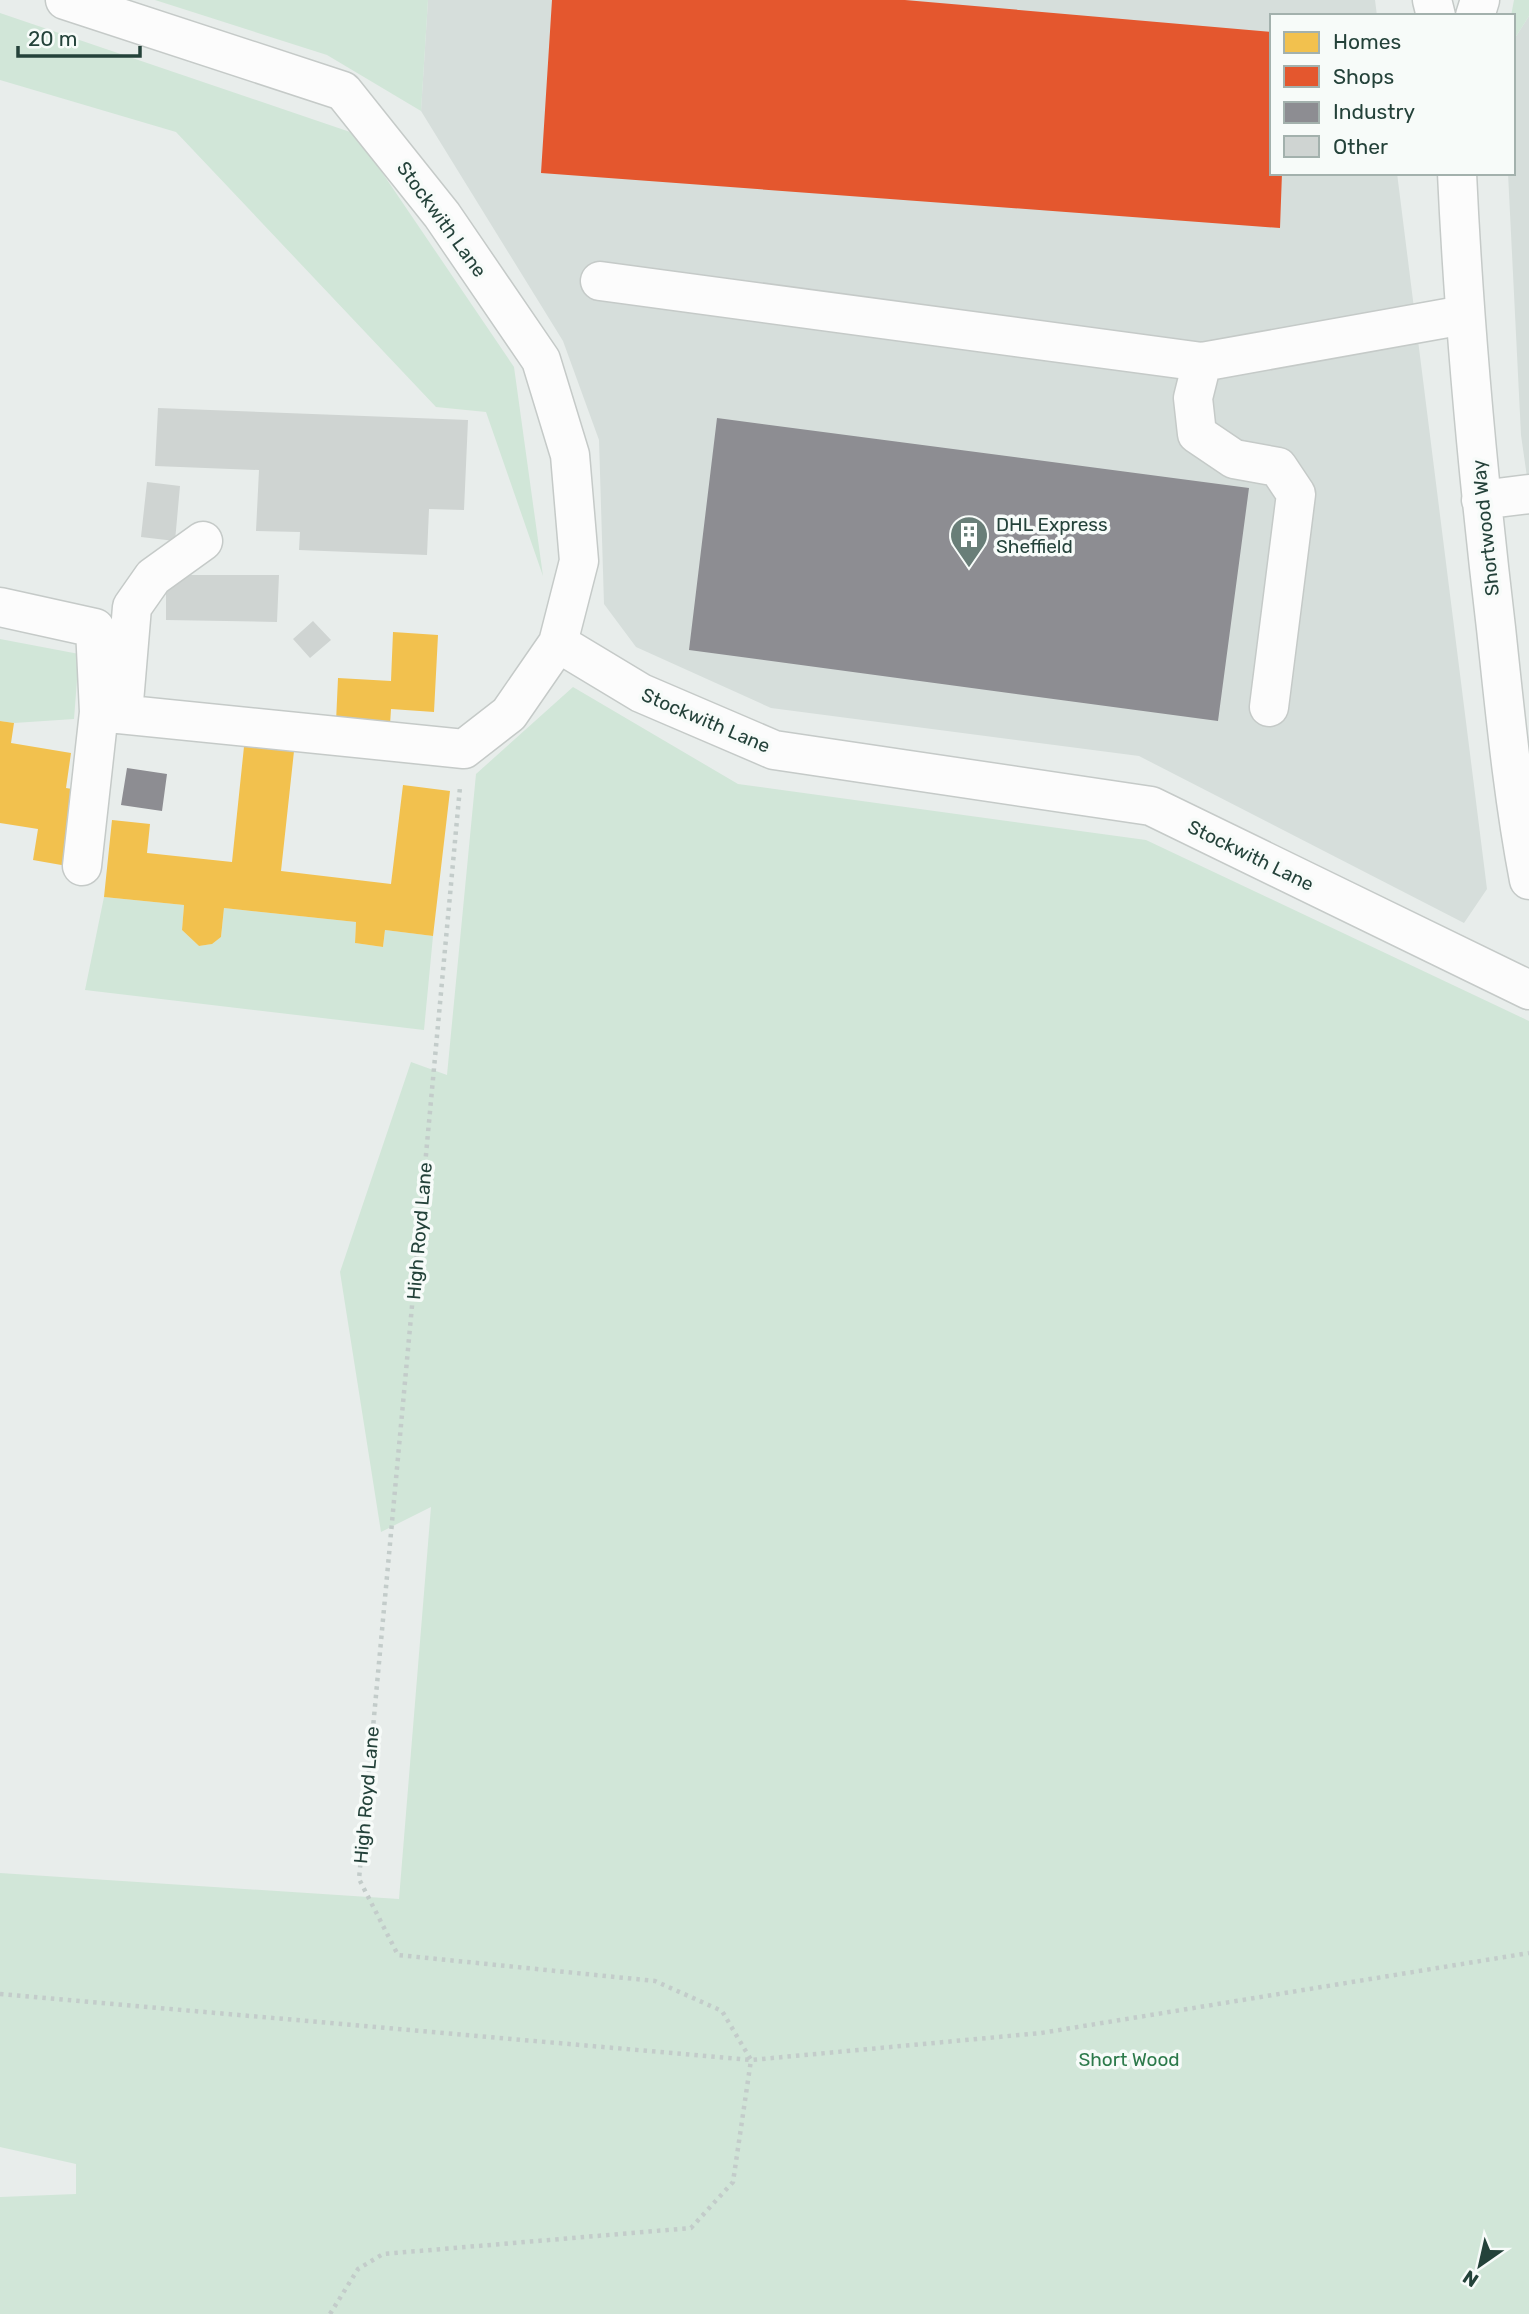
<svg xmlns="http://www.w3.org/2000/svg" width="1529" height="2314" viewBox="0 0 1529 2314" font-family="Rubik,sans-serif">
<rect width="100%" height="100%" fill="#e8edeb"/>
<path fill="#d6dedb" d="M428 0H1375L1377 16H1272V173H1397L1487 889 1464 923 1139 756 771 708 636 647 604 604 599 440 563 341 421 111Z
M1529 16V491L1521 435 1508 173H1513V41Z"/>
<path fill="#d1e6d8" d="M155 0H428L421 111 327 55Z
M1514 0H1529V16L1513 41 1511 16Z
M0 13 356 134 514 367 543 576 486 412 436 407 176 132 0 80Z
M0 639 79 654 74 719 14 723 0 721Z
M573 687 738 784 1146 840 1529 1021V2314H0V2197L76 2194V2164L0 2147V1873L399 1899 431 1507 381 1532 340 1272 411 1062 447 1075 476 774Z
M104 897 184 905 182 930 199 946 211 944 221 937 224 908 356 922 355 943 383 947 385 930 433 936 424 1030 85 990Z"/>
<path fill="#f2c14e" d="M393 632 438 635 434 712 391 709 390 725 336 722 338 678 391 681Z
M0 721 14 723 11 743 71 753 66 788 72 789 66 829 72 831 67 866 33 860 38 829 0 823Z
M245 737 295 742 281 871 391 884 403 785 450 791 433 936 385 930 383 947 355 943 356 922 224 908 221 937 212 944 199 946 182 930 184 905 104 897 112 820 150 824 147 853 232 862Z"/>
<path fill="#e4572e" d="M552 0H905L1272 32V173H1282L1280 228 541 173Z"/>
<path fill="#8d8d92" d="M717 418 1249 488 1218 721 689 650Z
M127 768 167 774 162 811 121 805Z"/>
<path fill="#cfd4d2" d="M158 408 468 420 464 510 429 509 427 555 299 550 300 532 256 531 259 470 155 466Z
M147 482 180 486 175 541 141 537Z
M190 575H279L277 622 166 620V590Z
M313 621 331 640 310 658 293 639Z"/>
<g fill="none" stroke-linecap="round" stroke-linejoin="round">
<defs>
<path id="minor" d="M65 0 343 91 442 215 541 360 570 455 579 561 558 643 641 693 774 750 1151 806 1529 990
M1432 0 1436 16
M1475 16 1480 0
M1457 173C1464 325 1478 476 1496 628 1505 712 1513 797 1529 880
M600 281 1202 362 1464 315
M1202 362 1193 398 1197 434 1234 459 1278 467 1296 494 1269 707
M1481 500 1529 494
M0 607 95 628 99 712
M123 714 132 607 153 577 203 541
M82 866 99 712 464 749 509 714 558 643"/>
</defs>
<use href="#minor" stroke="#c5cac8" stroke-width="41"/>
<path stroke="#c3ccca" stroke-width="4.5" stroke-dasharray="3.5 5" stroke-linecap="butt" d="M0 1994 751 2060 1041 2033 1529 1953
M330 2314 358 2269 383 2254 691 2228 733 2182 751 2060 722 2011 655 1981 398 1955 359 1879 460 787"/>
<use href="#minor" stroke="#fcfcfc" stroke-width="38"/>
</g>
<defs>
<symbol id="building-pin" viewBox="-11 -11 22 30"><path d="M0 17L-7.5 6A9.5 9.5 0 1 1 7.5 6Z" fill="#697e78" stroke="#f7fbf9"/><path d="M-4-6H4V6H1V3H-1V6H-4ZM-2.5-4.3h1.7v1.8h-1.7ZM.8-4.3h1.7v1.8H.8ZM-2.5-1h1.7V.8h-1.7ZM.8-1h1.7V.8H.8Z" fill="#fff"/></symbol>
</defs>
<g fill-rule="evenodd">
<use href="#building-pin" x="947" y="513" width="44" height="60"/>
</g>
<g text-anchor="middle" stroke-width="7" stroke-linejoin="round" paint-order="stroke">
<g font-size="19" fill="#24423a" stroke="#f7fbf9">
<text transform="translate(442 219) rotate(54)" y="7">Stockwith Lane</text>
<text transform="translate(1485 528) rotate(-96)" y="7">Shortwood Way</text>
<text transform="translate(706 720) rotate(23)" y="7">Stockwith Lane</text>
<text transform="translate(1251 855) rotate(26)" y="7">Stockwith Lane</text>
<text transform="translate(419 1231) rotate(-85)" y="7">High Royd Lane</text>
<text transform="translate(366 1795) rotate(-85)" y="7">High Royd Lane</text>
</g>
<g font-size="19" fill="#24423a" stroke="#f7fbf9" text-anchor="start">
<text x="996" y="531">DHL Express<tspan x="996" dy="22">Sheffield</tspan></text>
</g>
<g font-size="19" fill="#2d7a4b" stroke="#f7fbf9">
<text x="1129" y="2066">Short Wood</text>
</g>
</g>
<rect x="1270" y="14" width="245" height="161" fill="#f7fbf9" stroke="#a3b1ad" stroke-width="2"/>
<rect x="1284" y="32" width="35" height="21" fill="#f2c14e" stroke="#a3b1ad" stroke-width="2"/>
<text x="1333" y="49" font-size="21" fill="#24423a">Homes</text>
<rect x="1284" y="66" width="35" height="21" fill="#e4572e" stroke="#a3b1ad" stroke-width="2"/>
<text x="1333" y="84" font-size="21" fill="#24423a">Shops</text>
<rect x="1284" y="102" width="35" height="21" fill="#8d8d92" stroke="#a3b1ad" stroke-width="2"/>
<text x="1333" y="119" font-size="21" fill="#24423a">Industry</text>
<rect x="1284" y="136" width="35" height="21" fill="#cfd4d2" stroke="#a3b1ad" stroke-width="2"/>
<text x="1333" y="154" font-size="21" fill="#24423a">Other</text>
<g transform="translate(1480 2265) rotate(214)" stroke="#f7fbf9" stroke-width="5" paint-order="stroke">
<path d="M0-5L12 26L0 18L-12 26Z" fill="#24423a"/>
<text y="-10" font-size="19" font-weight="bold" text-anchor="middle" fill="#24423a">N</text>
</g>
<path d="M18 46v10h122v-10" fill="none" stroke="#24423a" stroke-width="3.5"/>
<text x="28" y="46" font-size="21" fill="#24423a" stroke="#f7fbf9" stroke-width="5" paint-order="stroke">20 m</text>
</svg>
